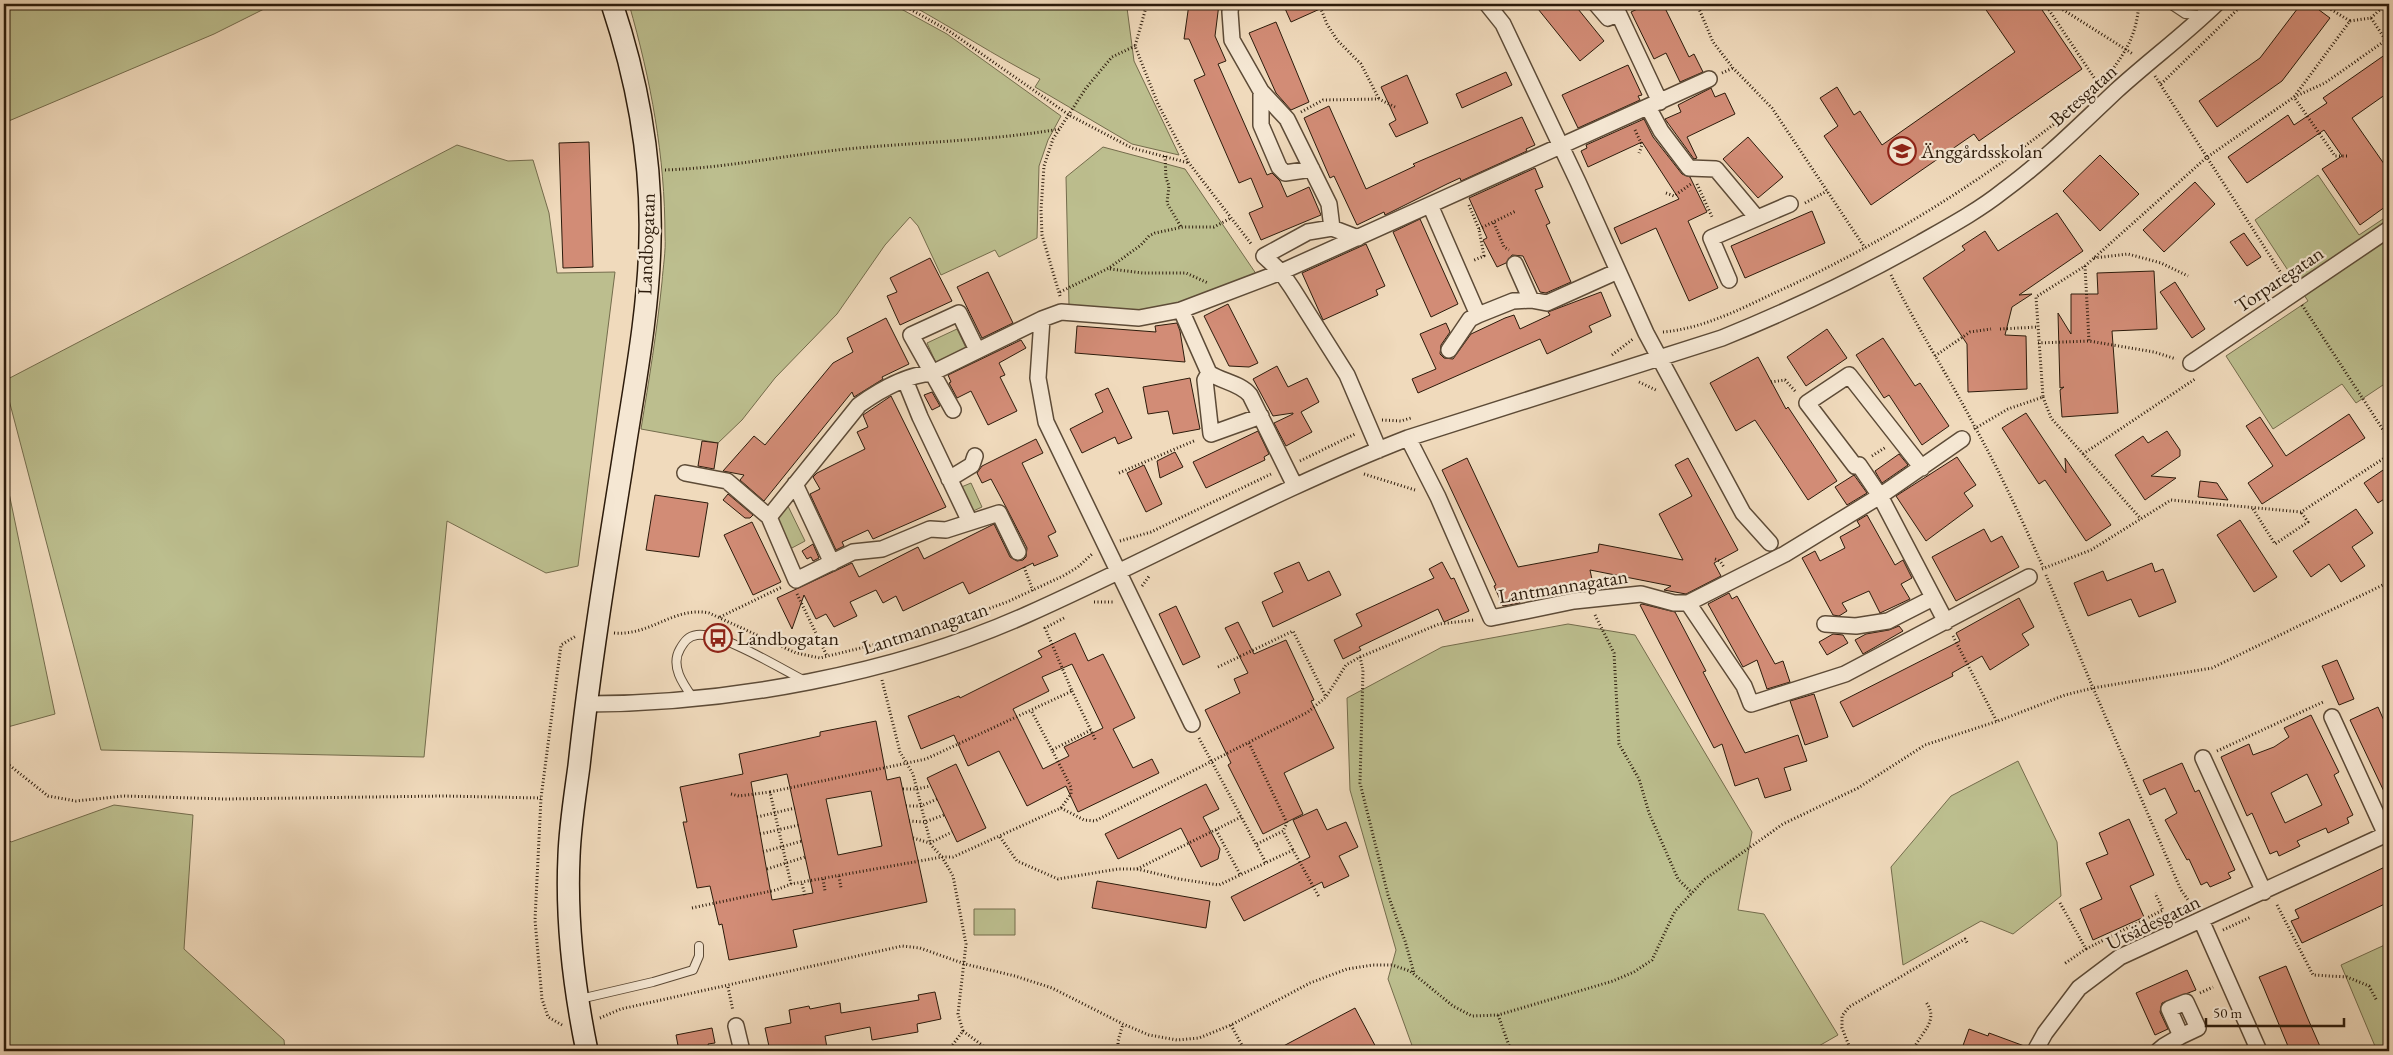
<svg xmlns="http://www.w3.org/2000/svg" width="2393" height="1055" viewBox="0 0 2393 1055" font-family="'EB Garamond',serif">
<rect width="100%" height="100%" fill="#f0dabc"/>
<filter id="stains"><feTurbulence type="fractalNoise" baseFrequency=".004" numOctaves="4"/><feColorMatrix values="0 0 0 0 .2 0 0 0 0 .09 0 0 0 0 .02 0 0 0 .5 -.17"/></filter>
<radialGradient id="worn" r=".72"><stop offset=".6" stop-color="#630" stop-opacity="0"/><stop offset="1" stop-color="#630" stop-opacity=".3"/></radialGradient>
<path fill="#bcbe8e" stroke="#746c4c" d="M4 4H274L214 34 4 123Z
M629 4H892L947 34 1061 116 1048 140 1039 166 1037 238 999 257 995 250 941 275 918 226 910 217 885 245 837 314 775 378 742 420 718 443 641 429C649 380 657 331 662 282 663 267 666 251 665 236 665 156 651 81 629 4Z
M909 4H1129L1127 8 1134 61 1179 155 1132 144 1035 87 1040 79C995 56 953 28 909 4Z
M457 145 508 161 533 160 549 213 557 273 615 272 578 566 546 573 447 521 424 757 101 750 4 381Z
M1103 147 1185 169 1263 284 1170 318 1069 306 1066 177Z
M2318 175 2359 235 2389 215V381L2356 403 2342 384 2273 429 2226 356 2308 301 2255 220Z
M957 329 966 348 936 363 927 343Z
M4 469 55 714 4 728Z
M971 483 982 507 971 512 959 488Z
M786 502 805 541 790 549 776 519Z
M1568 624 1635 635 1752 832 1738 910 1764 914 1838 1035 1810 1051H1414L1388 979 1396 950 1350 790 1347 698 1442 647Z
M2018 761 2057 842 2061 896 2013 934 1981 921 1903 965 1891 867 1951 796Z
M114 805 193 815 184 949 284 1040 285 1051H4V835L11 842Z
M974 909H1015V935H974Z
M2389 943V1051H2377L2341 965Z"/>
<path fill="#d28c76" stroke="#2c1b0b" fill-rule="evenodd" d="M1189 4H1219L1215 36 1226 61 1218 64 1267 175 1272 173 1280 181 1287 197 1309 187 1321 215 1261 240 1249 213 1263 207 1251 178 1239 183 1194 80 1205 75 1189 39H1184Z
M1283 4H1331L1291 22Z
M1534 4H1574L1604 41 1580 61Z
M1648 4H1663L1689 57 1694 54 1703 72 1680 82 1666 53 1654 59 1631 12Z
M1982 4H2038L2082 69 1979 141 1974 134 1871 205 1824 136 1838 126 1820 98 1837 87 1854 115 1860 111 1882 145 2015 52Z
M2301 4H2311L2330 18 2282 81 2217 127 2199 101 2260 58Z
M1276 22 1309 102 1291 110 1276 93 1249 33Z
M2389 52V92L2352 118 2389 171V204L2360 225 2322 169 2342 156 2324 130 2247 183 2228 157 2288 115 2294 125 2327 103 2323 98Z
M1628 65 1642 95 1638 96 1640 100 1578 128 1562 95Z
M1506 72 1512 85 1462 108 1456 94Z
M1407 75 1428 123 1396 137 1389 124 1396 120 1381 87Z
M1711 88 1715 97 1725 93 1735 114 1687 137 1697 158 1694 159 1665 119 1681 112 1678 105Z
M1329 106 1366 189 1415 166 1413 164 1522 117 1535 145 1526 149 1527 151 1461 181 1460 178 1447 184 1385 215 1384 212 1357 225 1334 176 1330 178 1304 118Z
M1644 119 1653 137 1682 174 1690 177 1707 212 1688 221 1718 288 1689 301 1656 228 1621 244 1614 228 1679 199 1642 142 1588 167 1581 151 1587 148 1586 145Z
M1748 137 1783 177 1758 198 1723 159Z
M589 142 593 267 563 268 559 143Z
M2100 155 2139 194 2100 231 2063 191Z
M1535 168 1543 187 1535 190 1550 223 1546 225 1571 282 1546 293 1540 292 1523 256 1512 255 1506 263 1497 267 1483 240 1487 238 1469 198Z
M2195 182 2215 204 2164 252 2143 230Z
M1812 211 1825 243 1745 278 1731 246Z
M2057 213 2083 251 2019 295 2032 294 2012 307 2005 335 2026 336 2027 389 1968 392 1967 344 1923 278 1965 250 1962 246 1985 231 1998 251Z
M1420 219 1458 304 1431 317 1393 232Z
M2244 233 2261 257 2247 266 2230 242Z
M1366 244 1385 286 1376 290 1378 295 1323 320 1302 273Z
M930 258 952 301 900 325 887 296 897 292 890 278Z
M2154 271 2157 329 2112 331 2118 413 2062 417 2060 390 2064 387 2060 388 2058 313 2071 334V294H2098L2097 273Z
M988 272 1013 323 982 338 957 287Z
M2175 282 2205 329 2192 338 2160 292Z
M1601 292 1611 316 1589 326 1592 332 1547 354 1540 339 1418 393 1412 379 1436 369 1420 334 1446 323 1450 332 1441 345 1440 354 1444 358 1453 359 1471 334 1505 318 1514 315 1520 329 1550 315 1548 312Z
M1228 304 1258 363 1249 367 1229 366 1204 316Z
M886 318 909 364 882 377 883 379 854 397 852 392 764 501 740 480 744 475 723 471 754 436 765 445 833 363 853 352 847 338Z
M1177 323 1180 331 1185 362 1075 353 1077 326 1156 332 1155 326Z
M1827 329 1847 358 1806 386 1787 357Z
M1883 338 1915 386 1920 383 1949 426 1922 445 1889 395 1884 398 1856 355Z
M1021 340 1026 348 999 363 1005 375 1000 377 1017 411 988 425 971 391 957 398 949 383 951 382 948 375Z
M1758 357 1786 409 1788 407 1837 481 1808 500 1755 420 1736 431 1710 383Z
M1277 366 1288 387 1307 378 1319 402 1301 412 1312 432 1286 446 1274 423 1293 414V413L1273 416 1253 379Z
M1190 378 1200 429 1173 434 1168 411 1148 414 1143 387Z
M1108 388 1132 438 1118 444 1115 437 1082 453 1070 429 1103 412 1095 394Z
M932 392 940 406 932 410 924 395Z
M891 396 946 507 873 539 868 530 842 542 844 546 836 550 810 494 820 489 813 477 817 473 865 449 857 432 868 427 863 415Z
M2026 413 2066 473 2065 458 2111 525 2086 541 2045 480 2039 484 2002 428Z
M2349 414 2365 438 2262 504 2248 483 2273 466 2246 426 2260 417 2286 456Z
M1258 431 1269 454 1264 457 1265 460 1206 488 1193 462Z
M2167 431 2180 450V456L2151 476 2176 478 2145 500 2115 455 2143 436 2148 443Z
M1036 439 1043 453 1022 463 1056 532 1048 536 1058 556 1034 566 1033 563 969 594 963 582 903 611 896 596 883 603 876 590 850 602 857 616 834 627 826 614 816 619 804 595 792 629 777 598 852 563 859 577 918 547 924 559 994 524 1010 557 1017 561 1023 560 1026 557 1027 548 1007 509 991 479 982 483 977 473 982 466Z
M702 441 718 443 714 469 698 466Z
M1175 452 1183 467 1160 478 1157 461Z
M1899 454 1908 465 1882 483 1875 471Z
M1957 457 1976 485 1964 493 1973 506 1926 541 1896 496Z
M1467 458 1518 567 1598 552 1599 544 1683 560 1659 514 1692 496 1675 465 1688 458 1738 550 1714 563 1721 576 1686 594 1664 590 1671 586 1590 570 1593 584 1518 598 1520 603 1503 606 1494 586 1496 585 1442 470Z
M1144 465 1162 504 1146 512 1127 473Z
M2389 466V496L2378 503 2364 483Z
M1854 475 1867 493 1847 505 1835 487Z
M2200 481 2217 483 2228 500 2198 497Z
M728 494 753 515 750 518H745L723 500Z
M655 495 708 503 699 557 646 550Z
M2356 509 2373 533 2352 547 2365 566 2341 582 2329 564 2311 577 2293 551Z
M1867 515 1895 565 1903 560 1912 578 1901 584 1910 599 1880 613 1869 591 1842 603 1847 611 1839 616 1833 615 1802 558 1815 551 1820 561 1845 548 1840 537 1860 526 1857 521Z
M2240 520 2277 577 2254 592 2217 535Z
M752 522 781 582 753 595 724 535Z
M1984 529 1991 542 2002 536 2019 567 1956 601 1932 557Z
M813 544 819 558 813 561 811 557 807 559 802 551Z
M1299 562 1308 581 1329 571 1341 595 1273 627 1262 602 1283 592 1274 573Z
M1442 562 1451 579 1454 578 1469 611 1444 622 1438 609 1359 647 1361 650 1343 659 1334 640 1362 626 1356 614 1434 578 1429 569Z
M2152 563 2155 572 2163 569 2176 602 2139 617 2131 599 2088 616 2074 583 2103 571 2107 581Z
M1729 593 1732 599 1737 596 1775 664 1783 661 1790 682 1767 689 1757 660 1743 667 1708 604Z
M2019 598 2034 627 2022 634 2029 645 1990 670 1982 656 1952 673 1953 676 1853 727 1840 702 1960 641 1956 633Z
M1642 604 1675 612 1706 671 1703 672 1745 753 1798 735 1807 761 1784 768 1791 790 1765 798 1758 778 1735 786 1722 744 1714 748 1640 605Z
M1176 606 1200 657 1183 665 1159 614Z
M1238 622 1254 654 1286 640 1314 700 1311 701 1334 748 1284 773 1303 814 1263 834 1228 765 1231 763 1205 710 1240 693 1234 679 1248 673 1225 628Z
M1899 626 1903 631 1863 654 1855 640 1866 634 1889 630Z
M1075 633 1088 661 1103 654 1135 718 1113 729 1133 768 1152 759 1159 773 1078 812 1066 786 1027 806 999 751 968 766 954 735 921 749 908 716 959 696 960 698 1042 657 1038 651ZM1072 664 1103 728 1064 747 1069 756 1043 769 1013 709 1049 691 1042 677Z
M1833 634 1843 635 1848 643 1827 655 1819 642Z
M2337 660 2354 699 2339 705 2322 666Z
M1814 694 1828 737 1805 745 1790 701Z
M2378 707 2389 732V802L2350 720Z
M2311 715 2339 772 2334 775 2353 815 2347 818 2349 823 2328 833 2326 828 2297 841 2300 846 2279 856 2277 851 2270 854 2252 813 2247 816 2221 757 2249 744 2253 755 2274 747 2289 737 2284 728ZM2307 774 2322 805 2285 823 2271 793Z
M876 721 887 780 900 777 927 902 793 930 797 947 729 960 722 924 719 925 710 886 697 888 683 822H687L680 787 743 774 739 754 820 736V732ZM787 774 813 893 772 900 751 782ZM871 791 882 846 838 855 826 799Z
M2182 763 2195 792 2199 790 2235 870 2228 873 2231 878 2210 887 2207 882 2201 885 2189 859 2187 860 2165 820 2177 813 2165 788 2150 795 2143 780Z
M956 764 986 828 957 842 927 778Z
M1206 784 1219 809 1203 817 1220 849 1218 859 1201 867 1181 828 1118 859 1105 834Z
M1317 809 1327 830 1346 822 1358 847 1339 856 1349 876 1324 888 1322 882 1244 921 1231 897 1310 857 1293 820Z
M2129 819 2154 875 2130 886 2144 917 2093 940 2080 909 2102 899 2086 863 2108 854 2099 833Z
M2389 865V902L2302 943 2291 921 2299 918 2295 910Z
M1097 881 1210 901 1206 928 1092 908Z
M2286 966 2308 1019 2322 1051H2290L2263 986 2259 977Z
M2187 970 2196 990 2162 1003 2160 1012 2168 1029 2155 1035 2136 993Z
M935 992 941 1019 917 1024 918 1032 872 1040 870 1027 825 1036 827 1048 813 1051H770L765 1028 791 1023 789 1010 809 1006 810 1009 840 1003 841 1013 919 1000 918 995Z
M1355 1008 1378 1051H1274Z
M712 1028 715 1043 708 1044 710 1051H679L676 1035Z
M1969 1029 1988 1036 1989 1033 2027 1047 2026 1051H1961Z"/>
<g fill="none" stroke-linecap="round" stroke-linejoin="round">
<defs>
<path id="lane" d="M2170 4 2185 14 2202 15
M693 698C683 684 670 666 680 649 684 642 688 636 697 635 722 632 781 669 805 681
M580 999 653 982 693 970 699 956V946"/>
<path id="street" d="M1231 4 1230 12 1232 40 1261 91 1287 119 1329 204 1332 228
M1487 4 1503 24 1578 182 1646 333 1743 513 1770 543
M1596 4 1608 18 1617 14
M1614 4 1660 102
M1261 91V125L1279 167 1285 173 1312 169
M1648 107 1661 131 1689 168 1716 169 1757 218
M1430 205 1478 315 1470 319 1449 350
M1358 238 1332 228 1308 232 1264 256 1281 272 1292 288 1347 375 1379 450
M1515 264 1531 300
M1729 280 1711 238 1790 204
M1181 310 1209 373C1223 382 1240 383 1250 395L1295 486
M1478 315 1513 301 1531 300 1547 303 1618 271
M2191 363 2389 229
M1209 373 1205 380 1211 434 1261 416
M905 380 920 417 970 522
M953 410 911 335 959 313 977 350
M1408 438 1438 497 1491 618 1574 601 1641 594 1674 603H1688L1785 554 1880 496 1962 439
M1922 468 1849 375 1807 403 1855 466 1859 465 1880 496 1946 622
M685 473 727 481 769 517 796 580 853 552 882 549 930 529 946 530 999 513 1018 552
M949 479 972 465 975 456
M795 484 832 563
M769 517 859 405C880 390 905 375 932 373L1042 319
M1688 603 1744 686 1751 704 1845 674 2029 577
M1825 624 1856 626 1888 621 1933 598
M585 704C729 704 894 674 1026 615 1154 558 1277 489 1408 438L1722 338C1791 310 1856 279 1920 243 1948 227 1978 211 2003 191 2044 161 2080 125 2116 91 2149 61 2184 35 2216 4
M2332 717 2386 835
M1192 724 1046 422 1038 378 1042 319 1061 312 1139 318 1181 310 1281 272 1709 79
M2203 758 2264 892
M2201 920 2259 1051
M2186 1002 2198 1028 2181 1036 2169 1009Z
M736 1026 742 1051
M2035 1051 2045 1033 2079 988 2120 957 2389 833
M2158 1051 2164 1046 2181 1036"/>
<path id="secondary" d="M587 1051C574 988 566 921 569 856 570 826 575 796 579 766 590 665 606 566 622 466 633 393 649 312 650 239 652 159 637 79 612 4"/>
</defs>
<use href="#lane" stroke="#5d4b37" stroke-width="10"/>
<use href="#street" stroke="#5d4b37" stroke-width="18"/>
<use href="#secondary" stroke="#2c1b0b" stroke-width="24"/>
<path stroke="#2c1b0b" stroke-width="3" stroke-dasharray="1 2.5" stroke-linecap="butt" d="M901 4 949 31 1069 115 1132 148 1189 163
M1147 4 1135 46 1158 104 1189 163 1252 245
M1319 4 1327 24 1337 40 1361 64 1379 99
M1697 4 1713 42 1733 68 1772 108 1865 248
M2045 4 2099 85
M2054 4 2133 54
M2322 4 2350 21
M2371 18 2389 45
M1722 73 1733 68
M2110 73C2128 48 2136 35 2139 4
M2155 76 2286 281
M2161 84 2243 4
M1301 112 1323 100 1379 99 1395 107
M1635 130 1642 145 1639 153
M1165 156 1166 178 1169 186 1167 203 1181 227
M2347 156H2335L2294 97 2325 83 2386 40
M665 170C726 168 786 155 847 149 918 142 989 141 1060 129
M1697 184 1713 219
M1666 193 1674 196 1691 184
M1805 203 1827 191
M1469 205 1479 229 1484 256 1472 261
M1494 223 1504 247 1509 250
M1479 229 1516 211
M2094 258 2128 254 2161 263 2188 276
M2085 266 2089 341
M1110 269 1143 273H1186L1208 283
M1891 275C1917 328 1949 377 1976 429 2001 474 2022 520 2043 567
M1060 292 1109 268 1141 245 1149 236 1155 233 1183 227H1214L1231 218
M1060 296 1042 235 1041 210 1044 166 1053 139 1086 88 1112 57 1135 46
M2302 305 2389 439
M2000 329 2038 327
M1663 332C1700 329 1737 311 1770 295 1872 249 1969 190 2058 121
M2038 343 2089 341 2154 352 2176 359
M1612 355 1633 339
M1935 356 1970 332 1991 329
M1639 382 1658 391
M1771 382 1785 380 1796 392
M2043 397 2051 418 2141 519
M1382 420 1401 421 1411 418
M1974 429 2008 409 2043 397 2036 297 2085 266 2206 158 2294 97 2350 21 2371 18 2386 4
M2083 454 2195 379
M1872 456 1886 447
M1300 461 1355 434
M1119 473 1196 440
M1364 474 1415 490
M2253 509 2275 544 2308 522 2301 512
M1120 541 1151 532 1271 474
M1715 559 1720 561 1724 567
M1024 567 1033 591
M2042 569 2091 550 2171 500 2301 512 2389 455
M2046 575 2093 688 2181 890 2193 907
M1142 586 1150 575
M797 594 827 656
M1094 602H1115
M1595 615 1614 653 1619 744 1639 779 1649 813 1678 879 1692 893
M720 617 782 587
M614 633C651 636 674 606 709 613L796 653 820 658 922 633 1007 602 1063 576 1078 567 1092 554
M1953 636 1997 722
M1360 657 1363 670 1360 783 1388 895 1405 941 1414 973
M1218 667 1293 631 1326 697
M882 680 900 752 913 774 931 845 942 857 953 876 966 944 958 1014 963 1031 948 1051
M1072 691 1096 741
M1032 712 1052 750
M1199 738 1266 863
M1249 743 1287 823 1283 831
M2217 751 2323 702
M4 761 48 796 76 801 124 796 226 799 444 796 541 798
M903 789H917L930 786
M770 792 926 759 1072 691 1045 628 1064 618
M731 794 739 796 770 792 791 884
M906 806H921L937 799
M1061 808 1071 794V787L1052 750 1091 730
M757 817 795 808
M909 821 925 822 944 815
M1216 830 1241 876
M760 834 799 825
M1000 837 1017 861 1058 879 1118 869H1137L1241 817
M913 838 930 843 952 832
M1257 844 1283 831 1293 850
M763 852 802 841
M767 869 805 857
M1137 869 1179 879 1219 885 1293 850 1319 897
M839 876 841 888
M823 879 825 891
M802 884 805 895
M2060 903 2086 949 2064 964
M2277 905 2313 975 2347 977 2369 986 2377 1001
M692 908 776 890 791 884 942 857H953L1061 808 1084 820 1095 821 1308 712 1326 697 1346 665 1360 657 1439 624 1474 620
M2223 930 2251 917
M2086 949 2163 910 2155 893
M728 987 733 1011
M2200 993 2213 987
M1498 1015 1511 1051
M600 1018 621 1009 902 946 920 948 965 964 1015 976 1052 988 1123 1024 1149 1035 1177 1040 1199 1038 1231 1025 1310 983 1347 969 1373 965H1392L1410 971 1453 1006 1472 1016 1498 1015 1613 981 1634 972 1652 960 1675 911 1705 879 1783 824 1858 788 1925 745 2001 720 2065 695 2093 688 2212 668 2389 582
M562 1025 548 1017 542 999 535 920 541 798 561 645 576 636
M1231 1025 1245 1051
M963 1031 990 1051
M1118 1051V1041L1123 1024
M1851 1051 1842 1028V1016L1849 1007 1965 939 1968 944
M1913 1051C1920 1032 1940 1022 1926 1002"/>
<use href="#lane" stroke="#f5e7d3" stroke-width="8"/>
<use href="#street" stroke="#f5e7d3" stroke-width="15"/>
<use href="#secondary" stroke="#f5e7d3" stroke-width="21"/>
</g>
<defs>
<symbol id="school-ring" viewBox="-11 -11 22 22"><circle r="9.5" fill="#f5e7d3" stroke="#8f2418" stroke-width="1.5"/><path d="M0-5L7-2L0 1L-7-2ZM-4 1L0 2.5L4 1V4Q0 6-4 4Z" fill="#8f2418"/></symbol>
<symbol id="bus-ring" viewBox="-11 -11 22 22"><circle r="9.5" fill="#f5e7d3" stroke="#8f2418" stroke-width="1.5"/><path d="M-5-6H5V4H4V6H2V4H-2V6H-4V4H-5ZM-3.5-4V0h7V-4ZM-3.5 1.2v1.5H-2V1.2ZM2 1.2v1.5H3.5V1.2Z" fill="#8f2418"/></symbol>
</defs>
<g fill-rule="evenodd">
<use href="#school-ring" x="1886" y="135" width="32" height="32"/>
<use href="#bus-ring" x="702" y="622" width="32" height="32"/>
</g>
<g text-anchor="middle" stroke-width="4.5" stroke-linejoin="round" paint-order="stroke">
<g font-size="20" fill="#2c1b0b" stroke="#f5e7d3">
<text transform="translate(2083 95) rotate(-42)" y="7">Betesgatan</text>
<text transform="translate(646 244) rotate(-88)" y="7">Landbogatan</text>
<text transform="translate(2279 279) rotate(-34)" y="7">Torparegatan</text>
<text transform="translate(1563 586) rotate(-9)" y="7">Lantmannagatan</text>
<text transform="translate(925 628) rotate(-18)" y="7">Lantmannagatan</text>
<text transform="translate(2153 922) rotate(-26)" y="7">Utsädesgatan</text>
</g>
<g font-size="20" fill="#2c1b0b" stroke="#f5e7d3" text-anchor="start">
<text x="1921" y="158">Änggårdsskolan</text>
<text x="737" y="645">Landbogatan</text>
</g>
</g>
<rect width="2393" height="1055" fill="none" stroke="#f0dabc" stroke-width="20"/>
<rect x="5" y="5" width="2383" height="1045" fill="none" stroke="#2c1b0b" stroke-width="2.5"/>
<rect x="10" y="10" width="2373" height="1035" fill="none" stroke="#2c1b0b"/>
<path d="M2206 1018v8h138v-8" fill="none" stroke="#2c1b0b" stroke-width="2.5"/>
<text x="2213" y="1018" font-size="15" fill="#2c1b0b" stroke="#f5e7d3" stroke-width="4" paint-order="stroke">50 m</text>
<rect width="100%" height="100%" filter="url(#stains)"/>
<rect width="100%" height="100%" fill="url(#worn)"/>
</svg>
